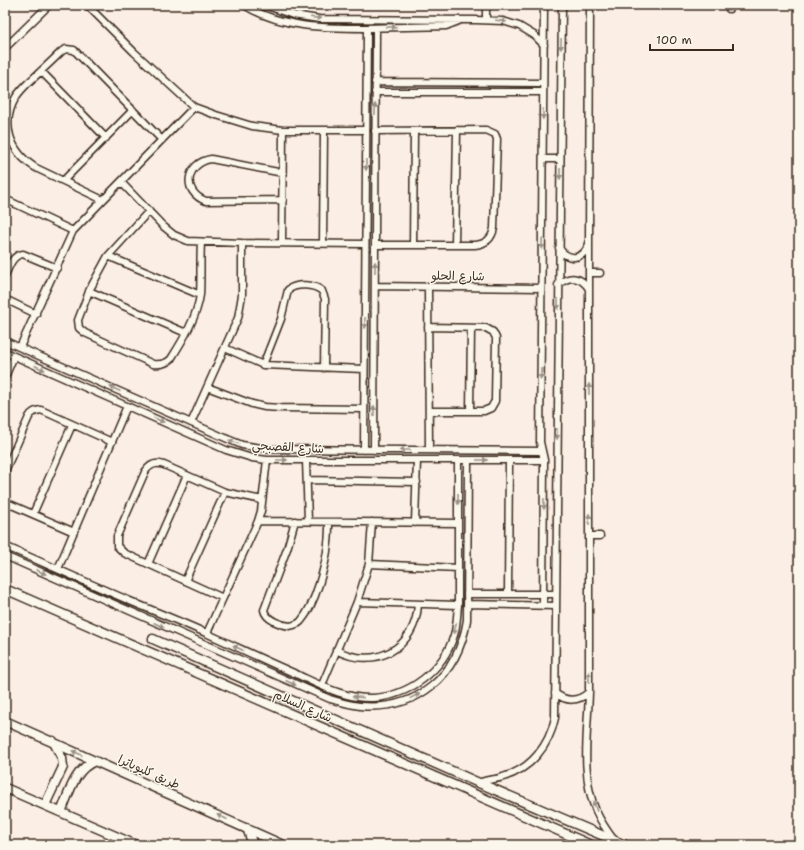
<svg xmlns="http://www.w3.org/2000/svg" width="804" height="850" viewBox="0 0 804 850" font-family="'Shantell Sans','Playpen Sans Arabic',sans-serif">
<rect width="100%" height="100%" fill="#fbeee4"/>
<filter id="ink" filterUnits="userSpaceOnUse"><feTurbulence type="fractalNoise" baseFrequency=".025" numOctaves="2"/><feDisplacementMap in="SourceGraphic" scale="8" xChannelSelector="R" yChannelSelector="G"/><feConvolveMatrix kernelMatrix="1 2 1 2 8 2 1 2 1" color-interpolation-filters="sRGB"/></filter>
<g filter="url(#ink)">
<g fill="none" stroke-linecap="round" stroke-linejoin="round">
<defs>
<path id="minor" d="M87 5 134 52 194 107 216 115 252 126 283 130H366
M244 5C281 28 323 28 366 28 392 27 419 27 446 26L461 20
M265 5 293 15 319 19 476 20 503 21 519 26 534 35 544 45
M590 5 589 244V692C588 731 580 774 596 811 601 822 607 831 614 840
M729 9V5
M486 20V5
M5 48 49 5
M41 71 106 138
M375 82 543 83
M375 92H543
M543 159H560
M64 180 133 110
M121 182 163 226 174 235 188 241 242 243 365 244
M5 199 73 231
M103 200 36 168C10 152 0 124 16 97 19 92 24 87 28 83 39 73 51 62 62 51L66 49 74 50 162 140
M283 200 206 201C181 192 186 163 211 159L283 173
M149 211 108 256 90 289 78 320 79 328 85 333 153 364C161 365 166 364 171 359 183 340 197 317 200 295 201 277 200 259 201 242
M282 243 283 130
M323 243 324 130
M375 245H475C486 244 492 239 494 228L497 139 495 134 486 130 375 131
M413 245 414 131
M455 245 457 130
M559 248C567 260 582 261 588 246
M108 256 200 295
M589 273H600
M5 276C9 267 12 255 23 254L57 268
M558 285C569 275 581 276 589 289
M375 286 541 288
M428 286 429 450
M89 291 186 333
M5 299 36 314
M428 327 486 328 493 332 496 338 495 401 491 408 484 411H429
M5 341 230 440 242 445 268 449 542 451
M20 347 73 231 103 200 194 107
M225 348 263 365 364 369
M5 352 226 450 252 458 267 460H544
M263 365 281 319 288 290C296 283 314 284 322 291L325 299 324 368
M5 377 14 356
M207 387 252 404 265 407 280 408 364 409
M470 411 471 328
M191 423 238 318 242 295V243
M364 450 367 28
M374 450 376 28
M306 460 308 521
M5 471 29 417C32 412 35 411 41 410L112 442
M307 480 417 482
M5 502 74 532
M33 514 72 425
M258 521 458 523
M295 521 287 549 264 610C266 620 281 625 290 626 293 625 298 625 301 621 315 605 326 565 328 543 329 536 329 529 329 522
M415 523 417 460
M589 536H600
M5 546C46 564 88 583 130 601 156 612 182 622 208 634 237 647 266 661 296 674 320 685 345 699 373 698 409 696 443 671 454 635 457 626 457 615 458 605V460
M5 556 330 699C340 702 350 705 360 706 418 711 458 676 467 620L468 460
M148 564 187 475
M369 564 458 568
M58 569 127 406
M185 581 225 492
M467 594H556
M508 594 509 460
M223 598 124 553 117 546V536L145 472C150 464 156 462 164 465L225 492 262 500
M357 602 458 605
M467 604 556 606
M543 606 544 460 540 442 544 5
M207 633 258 521 261 511 267 460
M336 650C375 671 416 648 418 604
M322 685 357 602 369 564 372 522
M555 693C566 702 578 702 589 692
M479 783C486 779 495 780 503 777 531 769 549 746 555 718L562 5"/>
<path id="major" d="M5 589 591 845
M153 639 479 783 625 845
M5 721 283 845
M5 788 136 845
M45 805 63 767 62 758 53 741
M61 812C69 794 74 769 95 761
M247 828 253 845"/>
</defs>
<use href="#minor" stroke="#3b2a1e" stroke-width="9"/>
<use href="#major" stroke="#3b2a1e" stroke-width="11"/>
<use href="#minor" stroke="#fbf7ec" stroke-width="6"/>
<use href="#major" stroke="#fbf7ec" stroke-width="8"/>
</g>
<defs><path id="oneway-solid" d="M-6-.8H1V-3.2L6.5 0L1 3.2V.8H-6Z"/></defs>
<g fill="#9b9085">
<use href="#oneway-solid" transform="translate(316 18) rotate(7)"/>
<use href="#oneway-solid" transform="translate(501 21) rotate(9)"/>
<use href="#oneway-solid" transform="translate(391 27) rotate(-1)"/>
<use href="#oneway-solid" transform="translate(561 44) rotate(91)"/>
<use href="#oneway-solid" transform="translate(375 109) rotate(-90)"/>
<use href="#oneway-solid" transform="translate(543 114) rotate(91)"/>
<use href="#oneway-solid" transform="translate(366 165) rotate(90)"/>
<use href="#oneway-solid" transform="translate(560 174) rotate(91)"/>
<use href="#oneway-solid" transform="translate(542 244) rotate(91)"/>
<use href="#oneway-solid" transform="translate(375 267) rotate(-90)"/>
<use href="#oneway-solid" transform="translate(558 304) rotate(90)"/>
<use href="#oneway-solid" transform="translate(365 323) rotate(90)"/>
<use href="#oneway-solid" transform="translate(40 368) rotate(25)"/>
<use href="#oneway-solid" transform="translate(541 374) rotate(91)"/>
<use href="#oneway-solid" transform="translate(115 389) rotate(-156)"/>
<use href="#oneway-solid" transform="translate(589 389) rotate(-90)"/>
<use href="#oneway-solid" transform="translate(374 411) rotate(-90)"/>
<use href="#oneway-solid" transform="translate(159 420) rotate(24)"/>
<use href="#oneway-solid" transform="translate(557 434) rotate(90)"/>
<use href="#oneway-solid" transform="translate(234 442) rotate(-160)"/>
<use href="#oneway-solid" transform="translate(405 450) rotate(-180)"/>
<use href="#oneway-solid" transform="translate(282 460)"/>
<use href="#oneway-solid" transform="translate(482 460)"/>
<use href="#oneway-solid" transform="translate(458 499) rotate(90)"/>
<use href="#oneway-solid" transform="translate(544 504) rotate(90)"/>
<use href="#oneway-solid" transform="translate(589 519) rotate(-90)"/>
<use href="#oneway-solid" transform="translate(41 572) rotate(24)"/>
<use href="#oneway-solid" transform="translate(159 625) rotate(24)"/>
<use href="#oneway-solid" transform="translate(455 629) rotate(103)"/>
<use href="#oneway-solid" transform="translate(238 648) rotate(-155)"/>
<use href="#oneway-solid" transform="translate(589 677) rotate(-90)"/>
<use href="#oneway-solid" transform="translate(291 683) rotate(24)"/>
<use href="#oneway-solid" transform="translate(415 696) rotate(-26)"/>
<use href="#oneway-solid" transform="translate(358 697) rotate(-173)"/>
<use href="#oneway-solid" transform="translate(77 753) rotate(-155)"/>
<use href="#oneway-solid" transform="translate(595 806) rotate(-110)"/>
<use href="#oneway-solid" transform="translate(222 817) rotate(-156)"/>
</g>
</g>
<g text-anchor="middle" stroke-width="3" stroke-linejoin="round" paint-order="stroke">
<g font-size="12" fill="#3b2a1e" stroke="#fbf7ec">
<text transform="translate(458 276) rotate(1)" y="4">شارع الحلو</text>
<text transform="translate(288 447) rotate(3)" y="4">شارع القصبجي</text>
<text transform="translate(303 706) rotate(24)" y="4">شارع السلام</text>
<text transform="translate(149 772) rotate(24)" y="4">طريق كليوباترا</text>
</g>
</g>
<rect width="804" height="850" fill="none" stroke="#fbf7ec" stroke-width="20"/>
<rect x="10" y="10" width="784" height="830" fill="none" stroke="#3b2a1e" stroke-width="1.5" filter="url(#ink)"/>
<path d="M650 44v6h83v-6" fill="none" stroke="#3b2a1e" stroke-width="2"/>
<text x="656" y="44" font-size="12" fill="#3b2a1e" stroke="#fbf7ec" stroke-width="3" paint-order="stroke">100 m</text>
</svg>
